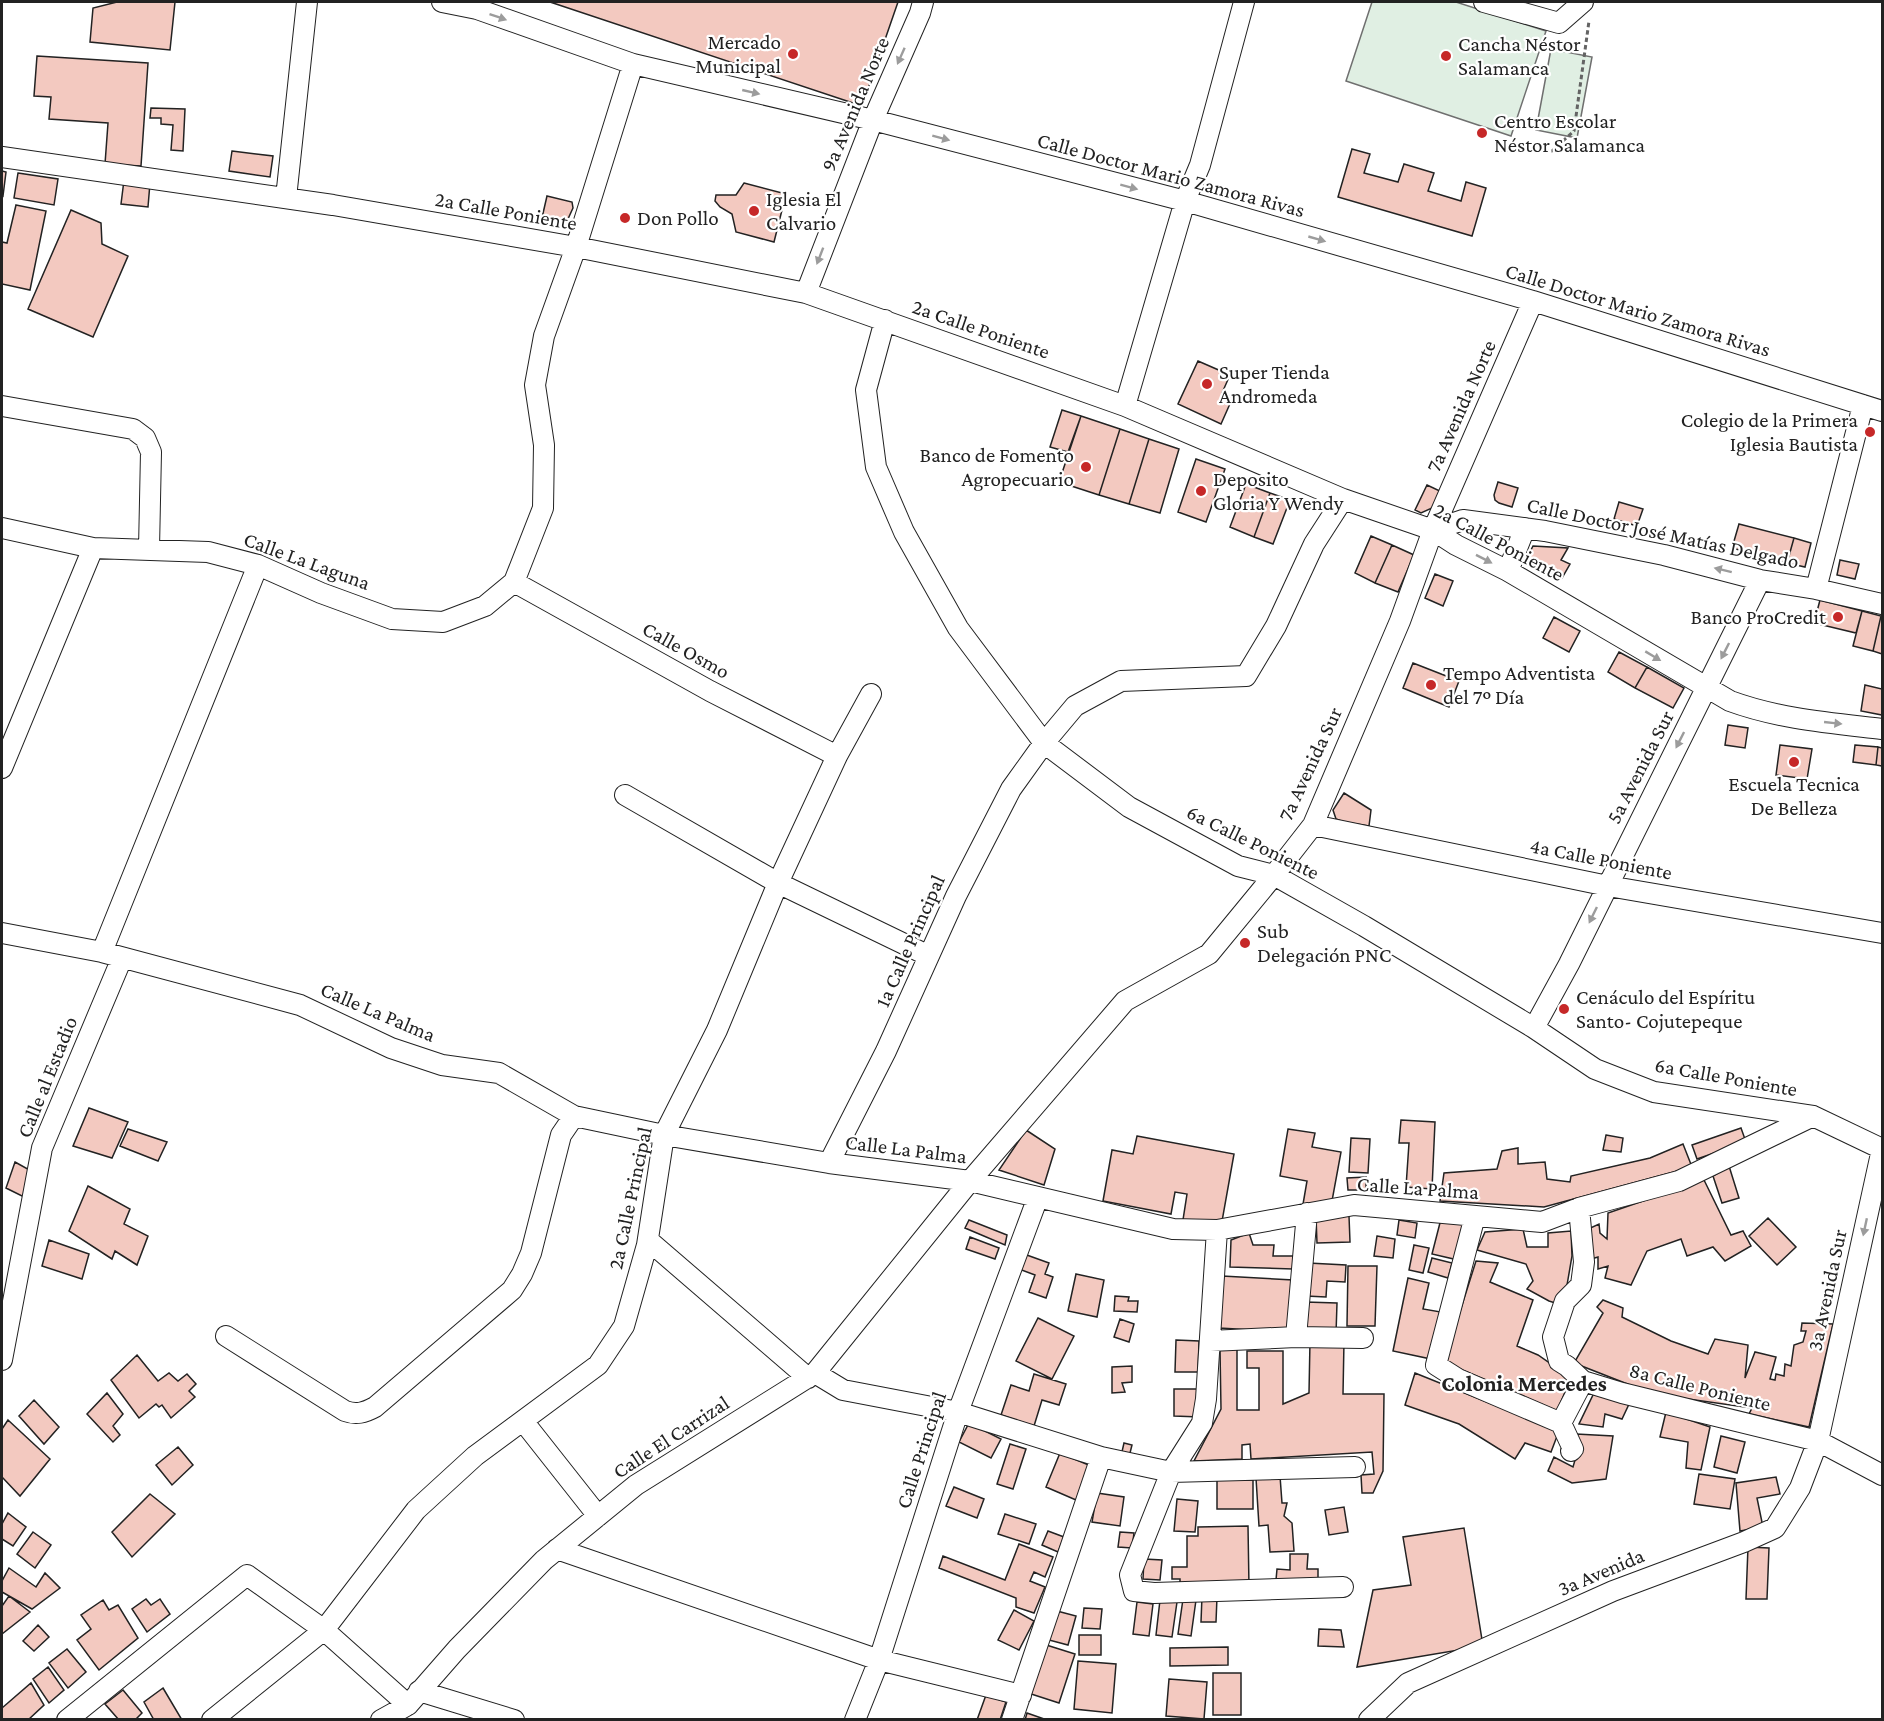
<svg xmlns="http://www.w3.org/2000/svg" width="1884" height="1721" viewBox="0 0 1884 1721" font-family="'Crimson Pro',serif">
<rect width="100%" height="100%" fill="#fff"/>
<path fill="#e0efe3" stroke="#6f6f6f" stroke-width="1.5" d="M1372 2H1456L1546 31 1511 136 1346 81Z
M1551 49 1592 57 1577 138 1536 130Z"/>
<path fill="#f3c9c0" stroke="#222" stroke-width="1.5" d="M117 2H175L170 50 90 42 93 8Z
M550 2H898L862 106Z
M37 56 148 63 141 166 105 164 108 123 49 119 51 97 34 96Z
M151 108 185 109 183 151 171 150 173 125 161 124V118H150Z
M1352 149 1370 154 1364 173 1398 182 1404 164 1434 173 1428 191 1461 201 1466 182 1486 188 1472 236 1338 197Z
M232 151 273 156 270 177 229 171Z
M2 171 6 172 3 196 2 195Z
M18 173 58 179 54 205 14 198Z
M124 180 150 183 148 207 121 204Z
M744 183 786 194 774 242 736 232 732 214 720 207 715 201 716 195H736Z
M547 196 572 202 573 208 567 221 561 226 541 222Z
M16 205 46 211 30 290 2 284V242L7 243Z
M71 210 101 223 102 244 128 256 93 337 28 309Z
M1198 361 1230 375 1222 393 1233 397 1221 424 1178 404Z
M1062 410 1081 416 1068 452 1050 447Z
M1081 416 1120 429 1099 495 1059 482Z
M1120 429 1149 439 1129 504 1099 495Z
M1149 439 1179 449 1160 513 1129 504Z
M1196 459 1225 469 1206 522 1178 512Z
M1498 482 1518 488 1512 507 1499 503 1495 500 1494 495Z
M1246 484 1270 493 1254 537 1230 527Z
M1427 485 1442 492 1432 508 1421 513 1415 510Z
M1270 493 1290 500 1273 544 1254 537Z
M1619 502 1643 509 1637 526 1614 519Z
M1739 524 1794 538 1787 563 1732 548Z
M1371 536 1392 545 1375 583 1355 573Z
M1794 538 1811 543 1805 567 1787 563Z
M1392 545 1414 555 1398 592 1375 583Z
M1533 546 1568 548 1561 560 1570 564 1562 578 1526 560Z
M1840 560 1859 564 1855 579 1837 575Z
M1435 574 1453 581 1443 606 1425 598Z
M1820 600 1862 611 1856 633 1814 623Z
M1862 611 1881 616 1873 651 1853 646Z
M1881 616H1882V654L1873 651Z
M1554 617 1580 631 1569 652 1543 638Z
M1619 652 1647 667 1635 688 1608 672Z
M1413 663 1459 681 1449 707 1403 688Z
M1647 667 1684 688 1673 708 1635 688Z
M1865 685 1882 689V715L1861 711Z
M1728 725 1748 728 1745 748 1725 745Z
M1780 745 1812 749 1807 779 1776 775Z
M1855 745 1878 747 1876 765 1853 762Z
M1878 747 1882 748V766L1876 765Z
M1344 793 1371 810 1369 826 1344 822 1336 819 1333 810Z
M89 1108 128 1122 112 1158 73 1146Z
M1401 1120 1435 1122 1432 1189 1406 1187 1409 1143H1399Z
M1741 1128 1746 1142 1697 1159 1692 1145Z
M128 1129 167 1142 158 1161 120 1146Z
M1288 1129 1315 1133 1312 1147 1341 1152 1332 1201 1302 1210 1307 1181 1280 1176Z
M1026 1130 1055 1149 1044 1185 999 1170Z
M1606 1135 1623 1138 1621 1152 1603 1150Z
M1137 1136 1234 1154 1221 1227 1183 1220 1187 1194 1175 1192 1171 1214 1103 1201 1112 1150 1133 1154Z
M1351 1138 1370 1139 1368 1173 1349 1172Z
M1683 1144 1692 1167 1544 1207 1440 1201 1444 1173 1497 1169 1502 1151 1518 1148V1164L1545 1162 1547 1179 1570 1182 1571 1176 1650 1158Z
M15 1162 35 1173 28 1199 6 1188Z
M1729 1166 1739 1198 1722 1203 1713 1176Z
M1366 1177V1190H1348L1347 1178Z
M1704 1180 1731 1235 1743 1231 1751 1246 1725 1261 1713 1247 1687 1256 1681 1239 1647 1251 1631 1285 1605 1278 1608 1266 1598 1269V1257L1591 1259 1586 1230 1599 1224 1600 1233 1607 1239 1608 1213Z
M88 1186 130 1209 124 1224 148 1236 137 1265 115 1251 112 1259 69 1231Z
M1442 1215 1467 1221 1458 1260 1432 1254Z
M1349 1216 1350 1242 1317 1243 1316 1217Z
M1768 1218 1796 1247 1777 1265 1749 1236Z
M969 1220 1007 1235 1005 1245 965 1228Z
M1399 1220 1417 1223 1415 1238 1397 1235Z
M1523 1229 1527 1247H1548V1233L1571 1231 1572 1256 1566 1291 1555 1303 1549 1301 1527 1289 1533 1281 1526 1264 1477 1250 1485 1232Z
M1249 1233 1253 1245H1274L1273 1256H1293V1269L1230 1267 1231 1240Z
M1377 1236 1395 1239 1393 1258 1374 1256Z
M970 1237 999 1248 995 1259 966 1249Z
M49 1240 89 1254 82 1279 42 1266Z
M1414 1245 1429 1248 1423 1273 1409 1270Z
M1024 1254 1049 1263 1045 1274 1053 1277 1046 1298 1029 1292 1035 1275 1019 1269Z
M1432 1258 1452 1263 1448 1278 1428 1272Z
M1476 1261 1498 1263 1490 1282 1533 1300 1517 1346 1538 1355 1571 1378 1557 1411 1444 1362Z
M1308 1263 1346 1265 1345 1282 1327 1281 1326 1297 1306 1296Z
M1348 1266H1377L1375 1326H1347Z
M1076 1274 1104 1280 1097 1317 1068 1311Z
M1222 1276 1293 1280 1290 1332 1219 1328Z
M1408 1278 1429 1283 1423 1309 1441 1312 1431 1359 1393 1351Z
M1115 1296 1129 1297 1128 1301H1138L1137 1312 1114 1311Z
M1603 1300 1623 1308 1622 1317 1671 1341 1708 1354 1715 1339 1748 1345 1745 1378 1755 1352 1776 1357 1770 1379 1775 1380 1776 1374 1784 1376 1785 1364 1791 1366 1794 1345 1803 1342 1806 1331H1801L1802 1323 1833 1324 1809 1427 1749 1414 1752 1408 1653 1394 1574 1363 1603 1313 1597 1307Z
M1305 1302 1337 1303 1336 1334 1304 1333Z
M1038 1318 1074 1336 1052 1379 1016 1361Z
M1120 1319 1134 1324 1129 1342 1114 1337Z
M1176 1340 1199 1341 1198 1372H1175Z
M1310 1341H1344L1343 1394H1384L1383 1471 1373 1493H1362L1361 1475 1374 1474 1372 1452 1251 1459 1250 1444 1242 1445V1459L1194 1461 1221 1409 1220 1349H1237V1410H1259V1368H1247V1351H1283V1404L1309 1393Z
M137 1355 158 1381 169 1373 178 1381 187 1374 196 1384 189 1391 195 1397 171 1418 162 1405 159 1407 156 1404 139 1418 111 1380Z
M1132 1366V1382L1122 1383 1125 1392 1112 1393V1367Z
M1415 1373 1559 1431 1551 1452 1525 1443 1515 1459 1459 1424 1405 1405Z
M1034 1374 1066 1384 1059 1405 1042 1400 1034 1426 1001 1415 1011 1385 1029 1391Z
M1174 1389H1200V1417L1174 1416Z
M107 1393 123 1414 113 1426 120 1435 113 1442 87 1414Z
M1594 1393 1630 1402 1622 1419 1605 1414 1603 1427 1579 1424Z
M34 1400 59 1427 44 1444 19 1416Z
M1666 1412 1710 1427 1701 1470 1686 1468 1688 1442 1660 1437Z
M8 1420 50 1459 20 1496 2 1477V1429Z
M969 1423 1001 1439 991 1458 959 1442Z
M1576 1434 1613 1436 1606 1479 1572 1483 1548 1471 1554 1457 1573 1467 1580 1443Z
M1721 1436 1745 1442 1737 1473 1714 1467Z
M1124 1443 1132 1445 1129 1457 1121 1456Z
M1010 1444 1026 1449 1013 1489 997 1484Z
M178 1447 193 1465 172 1485 156 1465Z
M1060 1453 1091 1466 1076 1500 1046 1487Z
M1699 1474 1735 1479 1730 1509 1694 1504Z
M1280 1476 1282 1503H1287L1284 1516 1292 1523 1294 1551 1270 1552 1268 1525 1259 1526 1256 1478Z
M1776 1477 1780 1494 1757 1498 1763 1527 1740 1531 1736 1483Z
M1217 1480H1253V1509H1217Z
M954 1487 984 1499 977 1518 946 1506Z
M1097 1493 1124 1497 1120 1526 1092 1522Z
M150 1494 175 1514 132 1557 112 1532Z
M1177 1499 1198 1501 1195 1532 1174 1531Z
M1344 1507 1348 1532 1329 1535 1325 1510Z
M8 1513 26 1527 13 1546 2 1539V1524Z
M1005 1514 1036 1524 1029 1544 998 1534Z
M1248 1526 1249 1587H1180V1579H1172V1567H1187V1536H1198V1527Z
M1464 1528 1483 1646 1357 1667 1373 1590 1411 1585 1403 1537Z
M1048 1531 1064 1537 1058 1552 1042 1545Z
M33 1532 51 1545 35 1568 17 1554Z
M1120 1532 1134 1533 1132 1548 1118 1547Z
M1019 1544 1053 1557 1045 1577 1034 1572 1030 1581 1045 1587 1034 1613 1016 1607V1598L939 1568 943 1556 1005 1580Z
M1748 1547 1769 1548 1767 1599H1746Z
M1290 1554H1308L1307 1569H1318V1581L1276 1580 1277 1569 1290 1570Z
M1144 1559 1162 1560 1160 1580 1143 1579Z
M9 1568 36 1587 45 1573 60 1588 32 1609 2 1592V1581Z
M9 1596 30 1612 2 1634V1606Z
M1202 1596 1217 1597 1216 1622H1201Z
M146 1599 151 1605 160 1599 170 1614 147 1632 132 1609Z
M1183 1599 1196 1600 1191 1636 1178 1634Z
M103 1600 109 1610 118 1605 138 1638 99 1670 77 1640 91 1629 81 1615Z
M1160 1600 1177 1602 1172 1637 1156 1635Z
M1137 1602 1153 1604 1149 1636 1133 1634Z
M1084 1608 1102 1609 1100 1629 1082 1628Z
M1014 1610 1034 1621 1019 1650 998 1640Z
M1057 1611 1076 1616 1068 1645 1049 1640Z
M38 1625 49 1637 34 1651 23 1641Z
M1319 1629 1341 1630 1344 1647 1318 1646Z
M1079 1635H1101V1655H1079Z
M1040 1643 1075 1654 1059 1703 1025 1692Z
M1228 1647V1665L1170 1666V1648Z
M67 1649 86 1672 68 1688 49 1663Z
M1078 1661 1116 1664 1112 1713 1074 1709Z
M48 1667 64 1690 49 1703 33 1679Z
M1213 1673H1241V1715H1213Z
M1169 1679 1207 1682 1204 1719 1166 1716Z
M31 1683 44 1705 28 1720H2V1708Z
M163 1688 182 1720H154L144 1702Z
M123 1690 142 1713 135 1720H119L105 1704Z
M986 1695 1006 1702 1000 1720H977Z
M1027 1713 1047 1720H1025Z"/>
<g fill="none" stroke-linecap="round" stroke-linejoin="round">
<defs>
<path id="minor" d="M442 2 477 9 633 64 873 120 1185 201 1533 301 1882 411
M1484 2 1559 23 1583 2
M2 157 333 205 576 247 806 293 1125 406 1343 499 1433 530 1456 545 1508 571 1730 701C1779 719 1831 723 1882 729
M286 198 307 2
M806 293 873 120 920 13 923 2
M885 320 866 390 876 467 904 532 958 628 1044 743 1129 807 1238 866 1274 875 1364 926 1534 1028 1595 1069 1654 1092 1813 1116 1882 1149
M2 406 133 429 145 438 151 452 149 549
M1125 406 1185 201 1200 165 1244 2
M2 528 93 548 208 552 258 565 321 593 392 619 443 622 485 606 514 582 543 508 544 445 535 385 544 336 576 247 633 64
M1433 530 1463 520 1545 531 1664 555 1760 580 1816 589 1882 604
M1508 571 1525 528
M514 582 710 691 837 756
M1816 589 1863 405
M2 768 93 548
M625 795 778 883 929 956
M1313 825 1608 886 1882 933
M2 933 102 952 300 1005 391 1048 442 1065 499 1073 574 1116 664 1135 829 1163 970 1181 1173 1229 1217 1230 1354 1205 1542 1222 1579 1208 1679 1181 1813 1116
M102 952 258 565
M1534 1028 1569 964 1760 580
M829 1163 886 1051 956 896 1011 789 1044 743 1075 706 1121 681 1246 676 1276 626 1314 544 1343 499
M1579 1208 1584 1262 1581 1285 1565 1301 1553 1337 1559 1361 1567 1366 1583 1381 1622 1393 1818 1441 1882 1475
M1475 1216 1436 1365 1458 1379 1561 1423 1573 1449 1571 1451
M1217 1230 1206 1399 1202 1423 1171 1472 1130 1575 1134 1591 1154 1593 1343 1587
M648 1240 808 1378
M226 1336 345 1411C356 1415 364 1413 375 1407L512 1290 522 1274 531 1253 561 1135 574 1116
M1296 1337 1307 1213
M1210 1341 1296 1337 1363 1338
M2 1360 42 1148 122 958
M815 1373 843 1390 958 1412 1101 1457 1171 1472 1355 1467
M523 1421 598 1516
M1561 1423 1583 1381
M557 1549 879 1660 1021 1695
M419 1691 514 1720
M67 1720 247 1575 324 1630 408 1705
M212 1720 324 1630 416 1510 475 1456 598 1365 624 1326 647 1245 664 1135 717 1030 778 883 837 756 871 694
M381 1720 408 1705 457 1649 544 1560 636 1485 815 1373 970 1181 1125 1001 1209 954 1274 875 1313 825 1400 621 1433 530 1533 301
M855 1720 879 1660 958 1412 1038 1197
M1012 1720 1101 1457
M1369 1720 1408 1683 1613 1591 1744 1542 1775 1528 1800 1488 1818 1441 1882 1149"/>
</defs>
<use href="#minor" stroke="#222" stroke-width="22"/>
<path stroke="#646464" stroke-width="3" stroke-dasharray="4.5 3" stroke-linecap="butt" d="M1499 150 1552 151 1574 131 1589 21"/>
<use href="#minor" stroke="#fff" stroke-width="20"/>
</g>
<defs><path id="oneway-solid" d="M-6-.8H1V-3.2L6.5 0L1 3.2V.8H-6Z" transform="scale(1.5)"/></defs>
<g fill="#9c9c9c">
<use href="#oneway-solid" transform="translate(498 17) rotate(19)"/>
<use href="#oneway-solid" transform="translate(901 56) rotate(114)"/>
<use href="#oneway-solid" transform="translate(751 92) rotate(13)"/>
<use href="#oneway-solid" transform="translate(941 138) rotate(15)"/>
<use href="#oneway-solid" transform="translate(1129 187) rotate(15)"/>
<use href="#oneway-solid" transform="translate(1317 239) rotate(16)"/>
<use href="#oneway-solid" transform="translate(820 256) rotate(111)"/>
<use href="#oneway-solid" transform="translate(1484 559) rotate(27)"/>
<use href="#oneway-solid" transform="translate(1723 570) rotate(-166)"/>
<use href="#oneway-solid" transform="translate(1725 651) rotate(117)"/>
<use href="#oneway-solid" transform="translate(1653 656) rotate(31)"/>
<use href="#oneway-solid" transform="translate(1833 723) rotate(6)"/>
<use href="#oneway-solid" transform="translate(1680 740) rotate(117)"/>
<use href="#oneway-solid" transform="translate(1593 915) rotate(116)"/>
<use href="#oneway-solid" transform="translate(1865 1227) rotate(102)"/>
</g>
<g fill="#c62828" stroke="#fff" stroke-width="2">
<circle cx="793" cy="54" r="6"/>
<circle cx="1446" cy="56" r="6"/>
<circle cx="1482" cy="133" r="6"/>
<circle cx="754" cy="211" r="6"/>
<circle cx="625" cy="218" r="6"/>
<circle cx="1207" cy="384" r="6"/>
<circle cx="1870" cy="432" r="6"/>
<circle cx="1086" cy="467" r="6"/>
<circle cx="1201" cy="491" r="6"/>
<circle cx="1838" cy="617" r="6"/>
<circle cx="1431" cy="685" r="6"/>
<circle cx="1794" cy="762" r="6"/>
<circle cx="1245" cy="943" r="6"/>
<circle cx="1564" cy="1009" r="6"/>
</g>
<g text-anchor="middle" stroke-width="4.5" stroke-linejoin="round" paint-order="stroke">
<g font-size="21" fill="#222" stroke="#fff" text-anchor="start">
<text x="781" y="49" text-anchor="end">Mercado<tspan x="781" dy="24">Municipal</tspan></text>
<text x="1458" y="51">Cancha Néstor<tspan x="1458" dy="24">Salamanca</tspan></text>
<text x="1494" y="128">Centro Escolar<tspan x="1494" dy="24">Néstor Salamanca</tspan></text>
<text x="766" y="206">Iglesia El<tspan x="766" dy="24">Calvario</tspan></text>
<text x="637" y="225">Don Pollo</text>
<text x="1219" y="379">Super Tienda<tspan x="1219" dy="24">Andromeda</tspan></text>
<text x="1858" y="427" text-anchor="end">Colegio de la Primera<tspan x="1858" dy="24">Iglesia Bautista</tspan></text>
<text x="1074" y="462" text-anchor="end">Banco de Fomento<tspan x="1074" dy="24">Agropecuario</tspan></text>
<text x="1213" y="486">Deposito<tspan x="1213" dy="24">Gloria Y Wendy</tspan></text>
<text x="1826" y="624" text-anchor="end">Banco ProCredit</text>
<text x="1443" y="680">Tempo Adventista<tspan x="1443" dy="24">del 7º Día</tspan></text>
<text x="1794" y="791" text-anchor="middle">Escuela Tecnica<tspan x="1794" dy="24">De Belleza</tspan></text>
<text x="1257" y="938">Sub<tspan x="1257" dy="24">Delegación PNC</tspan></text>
<text x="1576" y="1004">Cenáculo del Espíritu<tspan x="1576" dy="24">Santo- Cojutepeque</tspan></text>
</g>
<g font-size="21" fill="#222" stroke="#fff">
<text transform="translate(855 104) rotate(-67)" y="7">9a Avenida Norte</text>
<text transform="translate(1171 175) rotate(15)" y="7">Calle Doctor Mario Zamora Rivas</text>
<text transform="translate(506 211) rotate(10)" y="7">2a Calle Poniente</text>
<text transform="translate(1638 310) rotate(17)" y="7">Calle Doctor Mario Zamora Rivas</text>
<text transform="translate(981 329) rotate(19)" y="7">2a Calle Poniente</text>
<text transform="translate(1461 406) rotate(-66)" y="7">7a Avenida Norte</text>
<text transform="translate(1663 533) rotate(12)" y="7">Calle Doctor José Matías Delgado</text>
<text transform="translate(1499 542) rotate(28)" y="7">2a Calle Poniente</text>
<text transform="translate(307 561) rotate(20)" y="7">Calle La Laguna</text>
<text transform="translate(686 650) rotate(29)" y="7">Calle Osmo</text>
<text transform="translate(1310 764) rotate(-65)" y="7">7a Avenida Sur</text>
<text transform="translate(1640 767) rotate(-63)" y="7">5a Avenida Sur</text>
<text transform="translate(1253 842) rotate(26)" y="7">6a Calle Poniente</text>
<text transform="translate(1601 859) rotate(11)" y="7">4a Calle Poniente</text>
<text transform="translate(910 941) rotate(-66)" y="7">1a Calle Principal</text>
<text transform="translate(378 1012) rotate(23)" y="7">Calle La Palma</text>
<text transform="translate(47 1077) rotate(-68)" y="7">Calle al Estadio</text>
<text transform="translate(1726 1077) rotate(10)" y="7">6a Calle Poniente</text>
<text transform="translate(906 1149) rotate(7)" y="7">Calle La Palma</text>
<text transform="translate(1418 1188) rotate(4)" y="7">Calle La Palma</text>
<text transform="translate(630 1198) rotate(-78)" y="7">2a Calle Principal</text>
<text transform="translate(1827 1290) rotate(-78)" y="7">3a Avenida Sur</text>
<text transform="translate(1700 1387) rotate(14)" y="7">8a Calle Poniente</text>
<text transform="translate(671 1437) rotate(-33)" y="7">Calle El Carrizal</text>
<text transform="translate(921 1450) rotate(-72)" y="7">Calle Principal</text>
<text transform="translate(1601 1572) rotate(-23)" y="7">3a Avenida</text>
</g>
<g font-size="22" font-weight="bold" fill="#222" stroke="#fff">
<text x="1524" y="1391">Colonia Mercedes</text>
</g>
</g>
<rect width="1884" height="1721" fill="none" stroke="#222222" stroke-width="6"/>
</svg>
